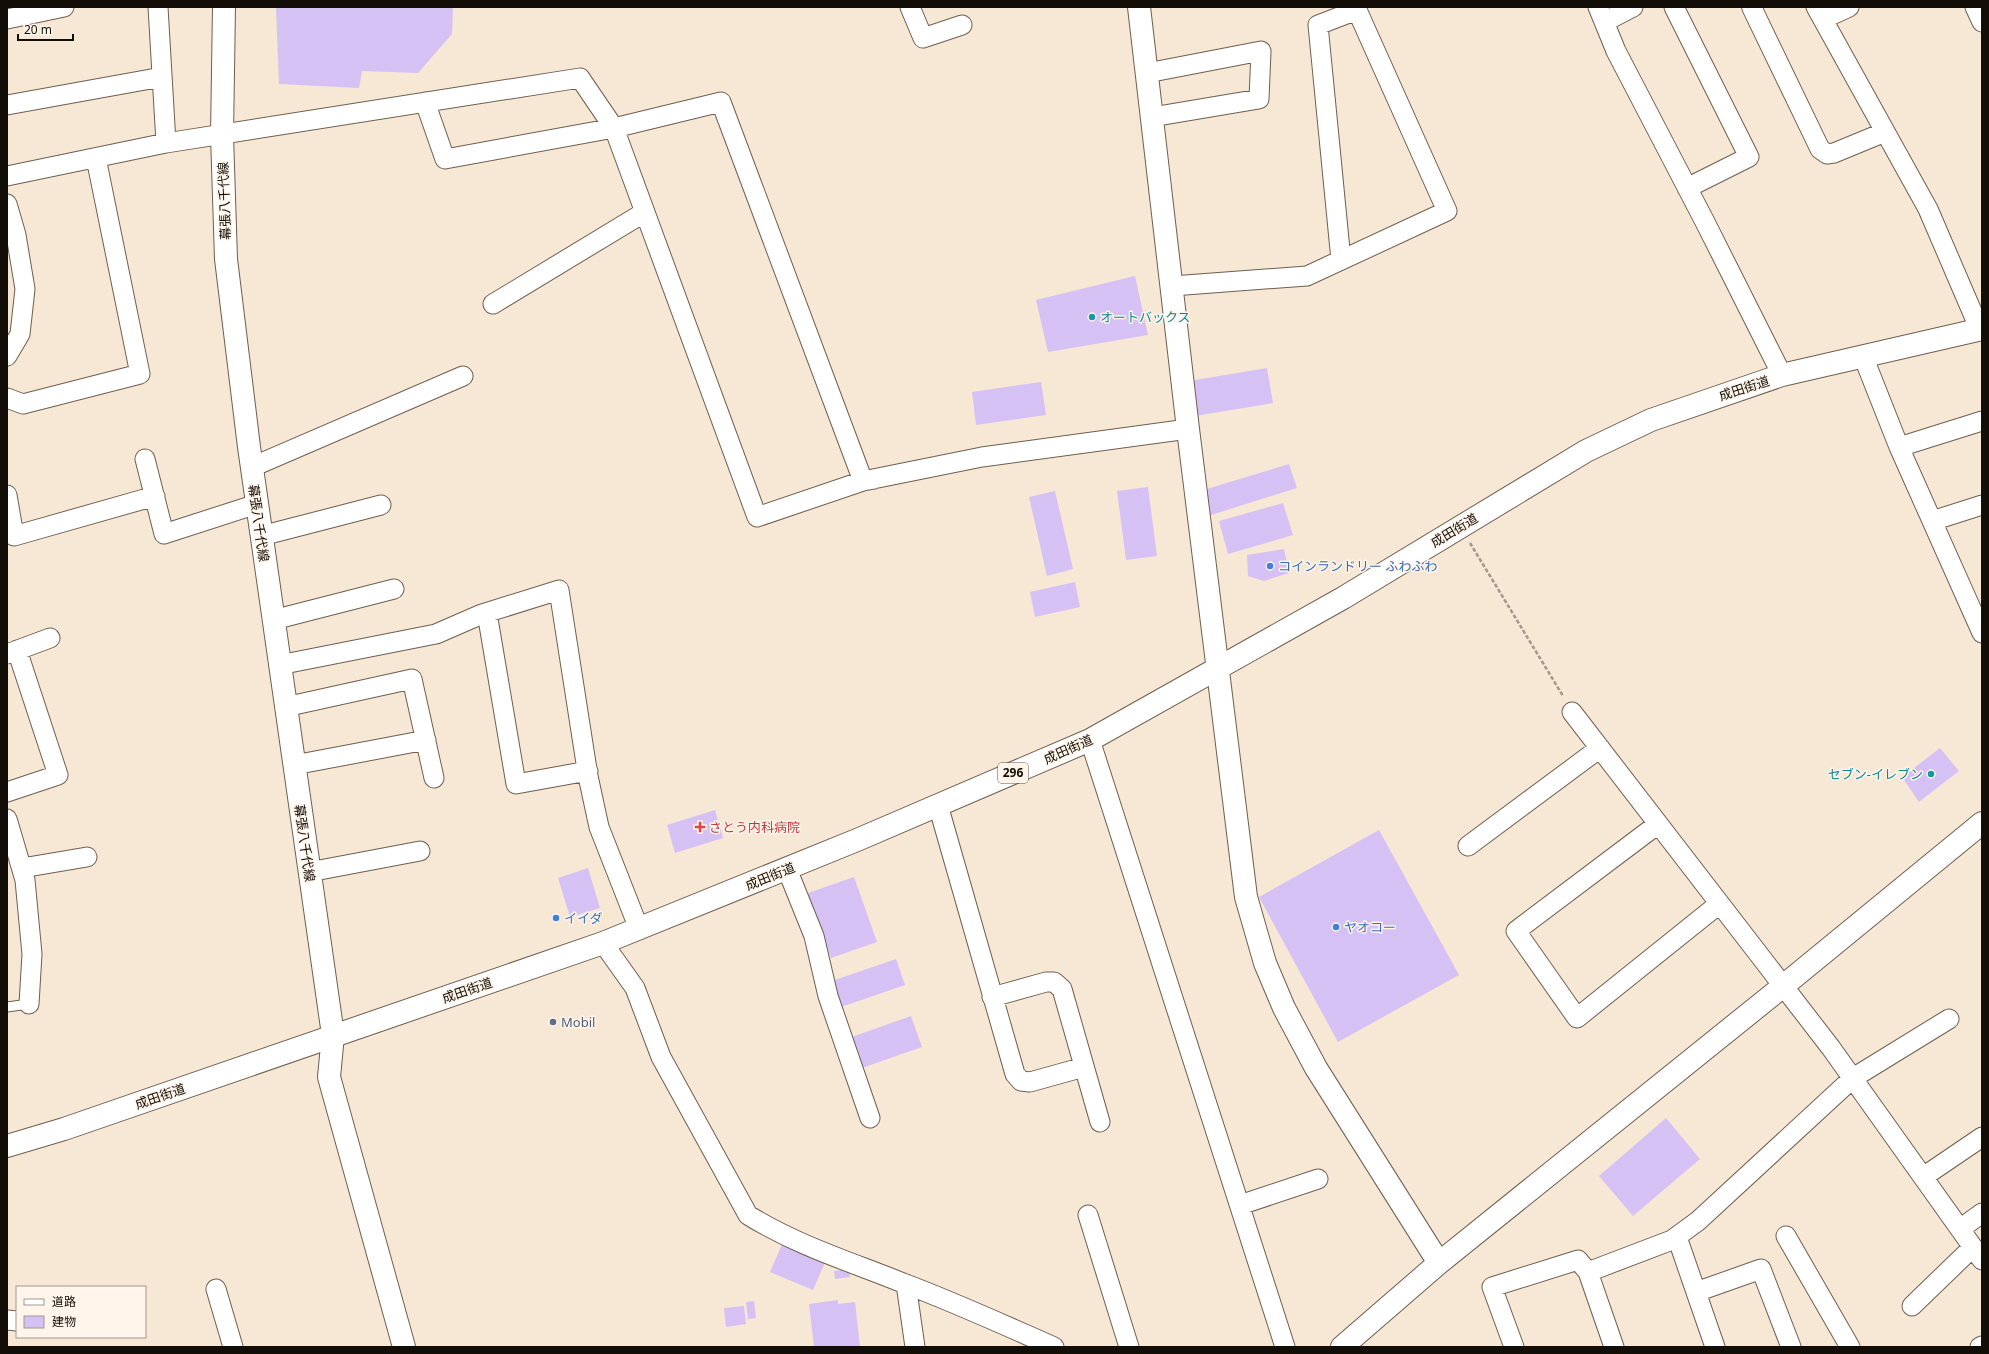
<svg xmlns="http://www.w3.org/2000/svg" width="1989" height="1354" viewBox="0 0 1989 1354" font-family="'Noto Sans','Noto Sans JP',sans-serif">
<rect width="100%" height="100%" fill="#f7e7d5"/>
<path fill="#d6c1f5" d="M276 7H453L452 34 418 73 362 71 359 88 279 84Z
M1135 276 1148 335 1048 352 1036 300Z
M1267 368 1273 403 1195 416 1189 381Z
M1041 382 1046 415 976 425 972 392Z
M1289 464 1297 488 1208 516 1200 491Z
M1148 487 1157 556 1126 560 1117 491Z
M1055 491 1073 569 1047 576 1029 497Z
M1283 503 1293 535 1228 554 1219 521Z
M1284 549 1289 573 1264 581 1248 576 1247 555Z
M1075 582 1080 607 1035 617 1030 592Z
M1940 748 1959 771 1919 802 1902 777Z
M715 810 723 838 675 853 667 825Z
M1379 830 1459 975 1338 1042 1259 897Z
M588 868 600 908 570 917 558 878Z
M854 877 877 942 831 958 808 893Z
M896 959 905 985 838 1008 829 982Z
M911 1016 922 1047 859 1069 849 1038Z
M1666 1118 1700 1159 1633 1216 1599 1176Z
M783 1242 826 1260 813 1290 770 1272Z
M849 1269 850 1277 835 1279 834 1271Z
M838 1300V1304L855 1302 860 1347H814L809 1304Z
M754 1301 756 1318 748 1319 746 1302Z
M744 1306 746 1324 726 1327 724 1308Z"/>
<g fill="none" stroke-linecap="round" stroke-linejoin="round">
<defs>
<path id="service" d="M7 1007 29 1004"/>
<path id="minor" d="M158 7 166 143 580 78 614 128 757 517 863 481 982 457 1188 429
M910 7 923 38 962 25
M1598 7 1616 51 1705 222 1782 375
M1674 7 1749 157 1687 188
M1753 7 1752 8 1820 149 1827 154 1834 153 1885 132
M1816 7 1928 209 1980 330
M1975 7 1982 22
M7 19 64 7
M1823 19 1849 7
M1604 22 1633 7
M1147 73 1261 51 1259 99 1152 117
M425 102 445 159 614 128 721 102 863 481 875 479
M7 105 162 77
M7 176 166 143
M7 204 16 235 25 289 20 334 7 356
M1172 286 1307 276 1447 211 1357 10 1318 25 1341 260
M493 304 645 212
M1863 356 1899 447 1982 633
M7 398 23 404 140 374 96 158
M1899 447 1982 421
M145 459 164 534 257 504
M252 467 463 376
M7 495 14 536 155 496
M1932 521 1982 505
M261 536 381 505
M487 613 516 784 588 771
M273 620 394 589
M7 654 50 638
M279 665 436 634 482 614 559 590 588 776 599 827 639 929
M285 707 412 679 434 778
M1572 712 1831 1048 1982 1260
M1090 740 1285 1347
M294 765 426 740
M7 792 58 775 17 650
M938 805 1015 1074 1021 1081 1030 1082 1084 1067
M7 819 25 880 32 954 29 1004
M1658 824 1516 931 1577 1018 1719 904
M1468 846 1600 748
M22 868 87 857
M787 869 814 936 828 996 870 1118
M309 872 420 851
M603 943 635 988 661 1057 748 1215C796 1245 851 1262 903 1283 954 1302 1004 1325 1054 1347
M992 997 1046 982H1054L1062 989 1100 1122
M1923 1177 1982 1137
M1240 1205 1318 1179
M1088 1215 1129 1347
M1960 1229 1982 1213
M1786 1236 1850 1347
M1677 1237 1715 1347
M906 1284 915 1347
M216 1289 233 1347
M1696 1292 1761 1269 1791 1347
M1912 1306 1973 1247
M7 1320 17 1321
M1514 1347 1492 1287 1578 1260 1588 1272
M1614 1347 1588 1272 1672 1240 1698 1221 1853 1078 1949 1019
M1980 1347 1982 1346"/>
<path id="tertiary" d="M1139 7 1188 429 1246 897 1265 963 1284 1008 1316 1068 1439 1263
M333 1035 329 1077 404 1347
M1342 1347 1439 1263 1782 987 1982 823"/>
<path id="secondary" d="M224 7 222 135 226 259 249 447 333 1035"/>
<path id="trunk" d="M7 1146 64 1129 603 943 857 840 1090 740 1343 598 1586 451 1651 420 1782 375 1982 329"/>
</defs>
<use href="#service" stroke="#6d5f50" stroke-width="11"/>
<use href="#minor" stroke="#6d5f50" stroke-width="21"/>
<use href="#tertiary" stroke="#6d5f50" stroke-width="24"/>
<use href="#secondary" stroke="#6d5f50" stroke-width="24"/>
<use href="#trunk" stroke="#6d5f50" stroke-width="24"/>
<path stroke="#a3978a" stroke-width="2.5" stroke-dasharray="4 2" stroke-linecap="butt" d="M1470 543 1563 696"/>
<use href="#service" stroke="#fff" stroke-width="9"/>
<use href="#minor" stroke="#fff" stroke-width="19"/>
<use href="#tertiary" stroke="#fff" stroke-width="22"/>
<use href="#secondary" stroke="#fff" stroke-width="22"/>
<use href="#trunk" stroke="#fff" stroke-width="22"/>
</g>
<g fill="#0f9aa8" stroke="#fff5ea" stroke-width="1.5">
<circle cx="1092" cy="317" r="4"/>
<circle cx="1931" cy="774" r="4"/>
</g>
<g fill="#3f7fe0" stroke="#fff5ea" stroke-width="1.5">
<circle cx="1270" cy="566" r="4"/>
<circle cx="556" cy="918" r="4"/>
<circle cx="1336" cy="927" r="4"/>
</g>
<path fill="#e0444e" stroke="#fff5ea" stroke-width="1.5" d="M698 821h4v4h4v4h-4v4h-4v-4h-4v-4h4z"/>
<circle fill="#5c6f8a" stroke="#fff5ea" stroke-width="1.5" cx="553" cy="1022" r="4"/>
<g text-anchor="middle" stroke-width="3" stroke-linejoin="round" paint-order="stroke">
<rect fill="#fff5ea" stroke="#59534b" stroke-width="1" x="998" y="763" width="30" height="20" rx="3"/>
<g font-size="12" font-weight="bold" fill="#120d07">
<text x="1013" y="777">296</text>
</g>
<g font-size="13" fill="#120d07" stroke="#fff5ea">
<text transform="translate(224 201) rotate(-92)" y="5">幕張八千代線</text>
<text transform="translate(1744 388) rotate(-18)" y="5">成田街道</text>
<text transform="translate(259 523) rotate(82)" y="5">幕張八千代線</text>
<text transform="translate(1454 530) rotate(-31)" y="5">成田街道</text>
<text transform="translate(1068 749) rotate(-24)" y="5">成田街道</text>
<text transform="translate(305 843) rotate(82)" y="5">幕張八千代線</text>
<text transform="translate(770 876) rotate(-22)" y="5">成田街道</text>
<text transform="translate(467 990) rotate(-19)" y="5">成田街道</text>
<text transform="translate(160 1096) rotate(-19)" y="5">成田街道</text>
</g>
<g font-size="13" fill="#0d838f" stroke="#fff5ea" text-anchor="start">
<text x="1100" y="322">オートバックス</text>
<text x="1923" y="779" text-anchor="end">セブン-イレブン</text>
</g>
<g font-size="13" fill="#366cbe" stroke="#fff5ea" text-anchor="start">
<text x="1278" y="571">コインランドリー ふわふわ</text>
<text x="564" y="923">イイダ</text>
<text x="1344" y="932">ヤオコー</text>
</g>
<g font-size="13" fill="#be3a42" stroke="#fff5ea" text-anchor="start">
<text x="709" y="832">さとう内科病院</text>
</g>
<g font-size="13" fill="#4e5e75" stroke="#fff5ea" text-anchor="start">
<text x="561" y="1027">Mobil</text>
</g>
</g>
<rect width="1989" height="1354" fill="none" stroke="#120d07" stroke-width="16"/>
<rect x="16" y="1286" width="130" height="52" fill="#fff5ea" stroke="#a0988f"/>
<rect x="24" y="1299" width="20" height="6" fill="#ffffff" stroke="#a0988f"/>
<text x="52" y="1306" font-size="12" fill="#120d07">道路</text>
<rect x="24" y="1316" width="20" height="12" fill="#d6c1f5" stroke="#a0988f"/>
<text x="52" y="1326" font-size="12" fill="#120d07">建物</text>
<path d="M18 34v6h55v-6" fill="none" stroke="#120d07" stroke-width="2"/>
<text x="24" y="34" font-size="12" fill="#120d07" stroke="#fff5ea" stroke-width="3" paint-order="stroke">20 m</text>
</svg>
